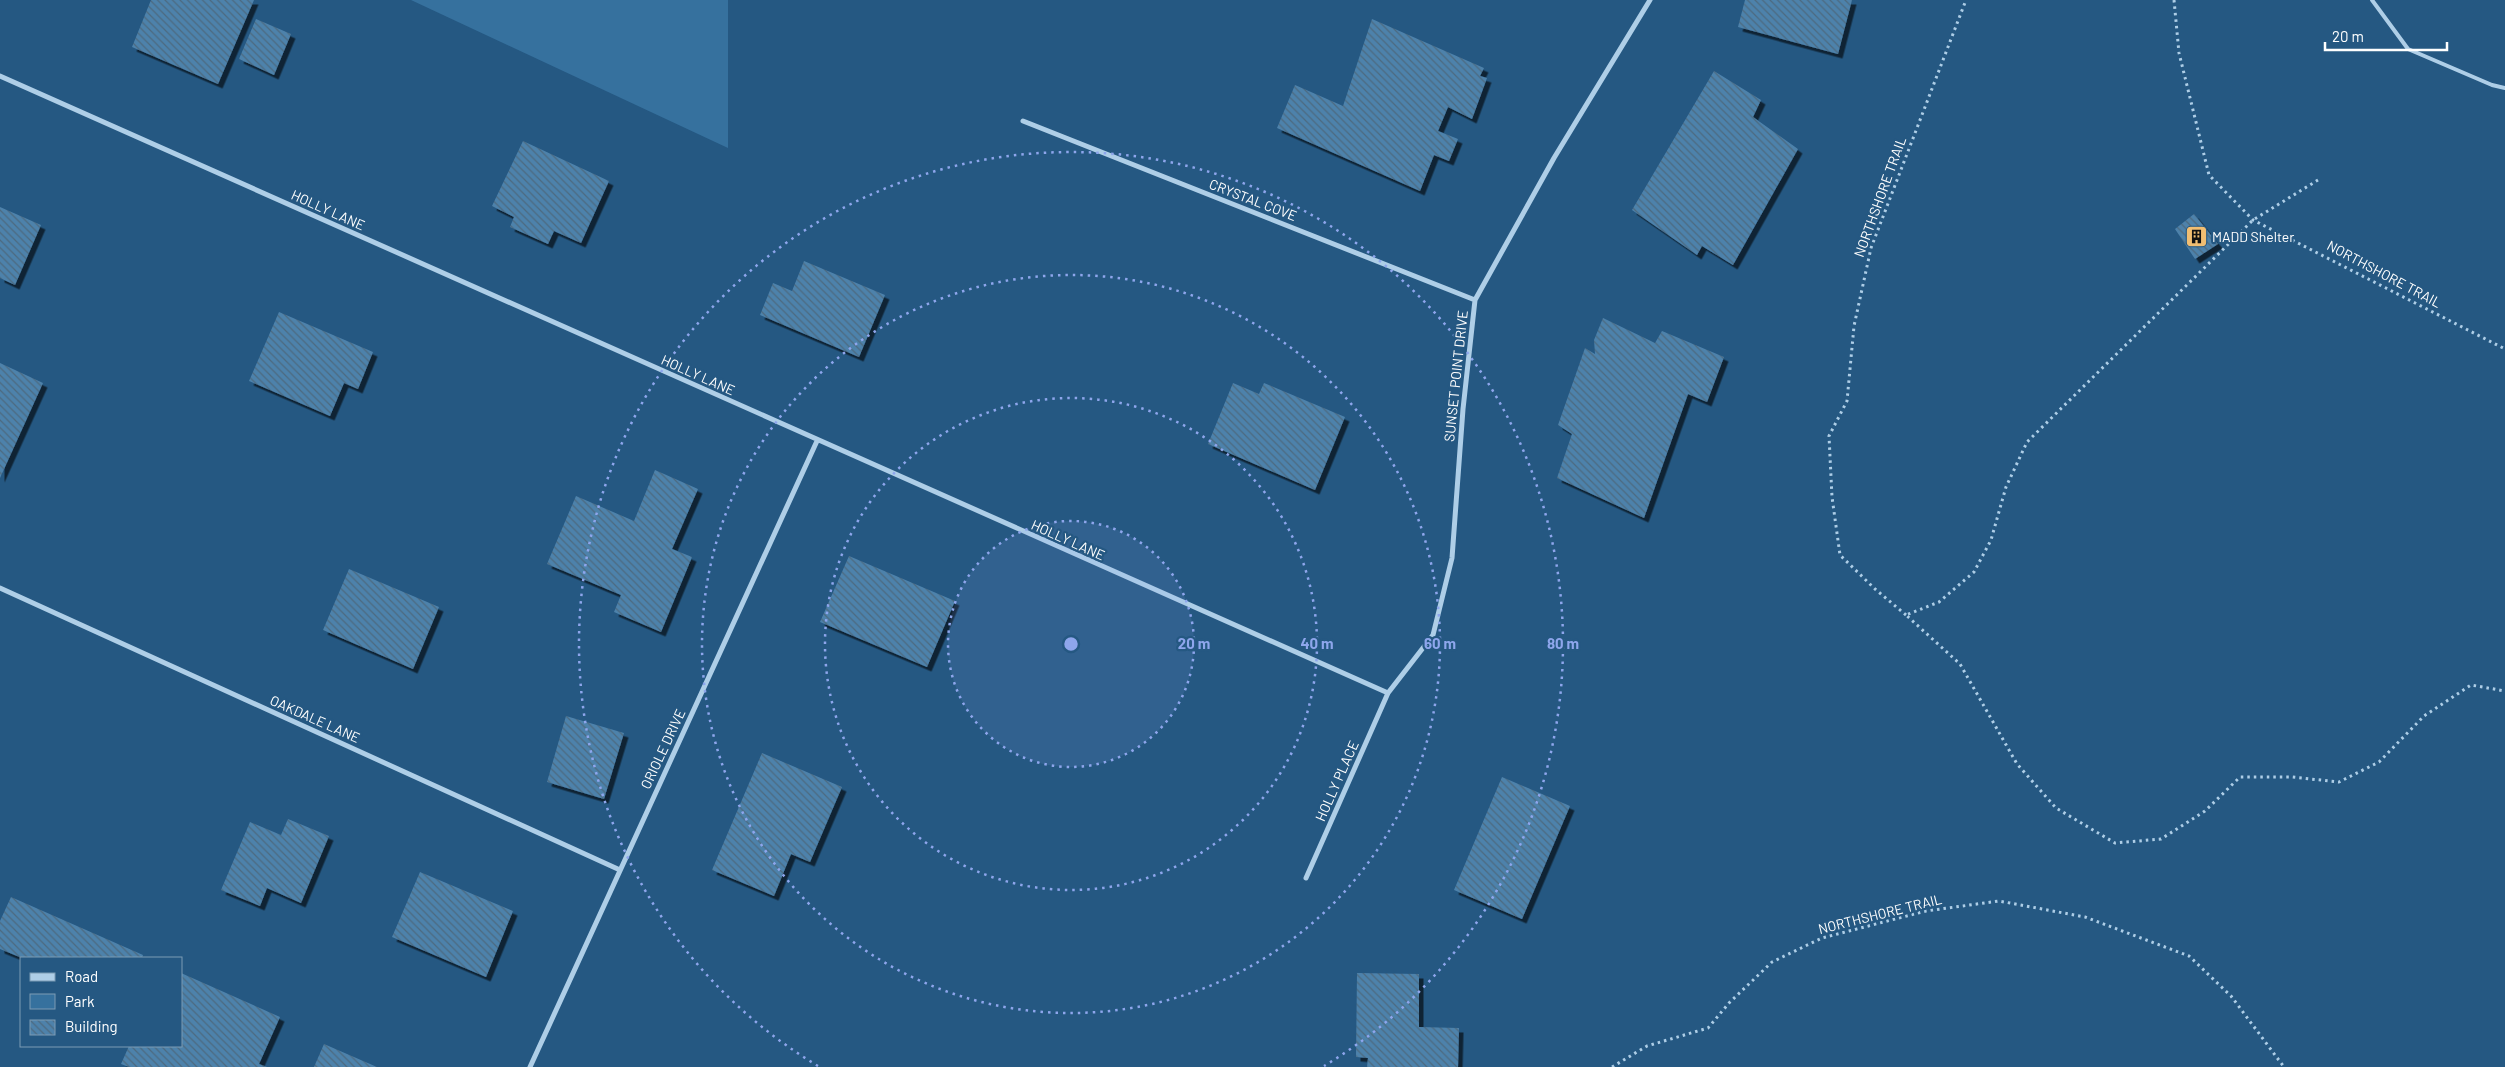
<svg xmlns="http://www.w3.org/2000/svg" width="2505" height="1067" viewBox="0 0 2505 1067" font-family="Barlow,sans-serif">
<defs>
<pattern id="building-back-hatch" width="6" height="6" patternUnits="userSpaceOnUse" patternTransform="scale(1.25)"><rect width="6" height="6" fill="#4e82ab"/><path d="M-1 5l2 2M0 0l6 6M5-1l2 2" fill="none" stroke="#4d6a80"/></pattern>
<filter id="shadow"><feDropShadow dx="4.5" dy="4.5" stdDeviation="0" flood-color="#0009"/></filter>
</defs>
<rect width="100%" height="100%" fill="#255882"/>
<path fill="#36719e" d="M411 0H728V148Z"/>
<path fill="url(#building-back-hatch)" filter="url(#shadow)" d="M151 0H254L218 84 132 47Z
M1745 0H1852L1838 54 1738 27Z
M256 19 291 34 274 75 239 59Z
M1372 19 1484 68 1480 76 1487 78 1472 119 1448 107 1438 131 1458 139 1449 161 1434 155 1420 191 1277 128 1295 85 1343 106Z
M1714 71 1761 100 1753 117 1798 149 1733 265 1702 246 1697 255 1632 210Z
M523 141 609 181 581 243 554 231 548 244 510 227 514 217 492 206Z
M0 207 41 225 15 285 0 278Z
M2194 214 2218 244 2195 259 2175 229Z
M804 261 885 295 859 357 760 315 773 283 792 291Z
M279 312 373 352 358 389 344 383 330 416 249 381Z
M1603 318 1655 343 1662 331 1724 357 1707 402 1688 394 1644 518 1557 478 1572 434 1558 425 1585 348 1595 354 1594 340Z
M0 363 43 383 0 478Z
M1233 383 1259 394 1264 383 1345 417 1315 490 1208 444Z
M655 470 698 489 672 549 692 557 661 632 614 612 621 595 547 564 576 496 634 521Z
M849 556 955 601 927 667 820 622Z
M349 569 439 607 413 669 323 630Z
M566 716 624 733 604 799 547 782Z
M762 753 842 787 810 862 791 854 774 896 712 870Z
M1502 777 1570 806 1522 919 1454 890Z
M288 819 329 836 301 903 267 888 260 906 221 890 250 822 281 835Z
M420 872 513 911 486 977 392 937Z
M11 897 143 955 142 958H22L0 949V921Z
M181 973 280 1017 259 1064 267 1067H129L121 1064 129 1046H181Z
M1357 973 1419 974V1027L1459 1028 1458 1067H1367L1368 1058 1356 1057Z
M324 1044 377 1067H314Z"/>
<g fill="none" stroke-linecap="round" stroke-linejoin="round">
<path stroke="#aecee7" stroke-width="3" stroke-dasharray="2.5 4" stroke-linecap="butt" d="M2174 0 2179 53 2209 175 2253 220 2505 349
M2318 180 2253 220 2027 442 2006 487 1991 540 1974 572 1939 602 1906 615 1960 664 2017 764 2056 808 2115 843 2161 839 2205 811 2240 777H2292L2339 782 2379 762 2424 716 2471 685 2505 691
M1906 615 1875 589 1840 555 1832 497 1829 436 1847 401 1854 326 1871 248 1966 0
M1612 1067 1647 1046 1708 1028 1729 1003 1772 962 1822 938 1926 911 1999 901 2085 917 2189 956 2231 996 2284 1067"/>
<path stroke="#aecee7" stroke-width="4" d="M2372 0 2408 49 2492 85 2505 88"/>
<path stroke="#aecee7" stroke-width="5" d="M0 76 1388 693
M1023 121 1475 300
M0 588 620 870
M1306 878 1388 693 1433 635 1452 558 1463 409 1475 300 1554 158 1650 0
M530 1067 817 441"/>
</g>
<circle cx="1071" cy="644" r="123" fill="#8ea6ec" fill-opacity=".12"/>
<g fill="none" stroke="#8ea6ec" stroke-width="2.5" stroke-dasharray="2.5 5">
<circle cx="1071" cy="644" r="123"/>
<circle cx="1071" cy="644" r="246"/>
<circle cx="1071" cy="644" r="369"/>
<path d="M818 1066A492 492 0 1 1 1324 1066"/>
</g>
<defs>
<symbol id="building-square" viewBox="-11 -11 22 22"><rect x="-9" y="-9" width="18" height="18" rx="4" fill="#f1be72" stroke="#255882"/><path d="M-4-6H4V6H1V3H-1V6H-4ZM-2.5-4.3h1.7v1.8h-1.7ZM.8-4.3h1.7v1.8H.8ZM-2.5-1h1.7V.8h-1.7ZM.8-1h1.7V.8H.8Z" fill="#111"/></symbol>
</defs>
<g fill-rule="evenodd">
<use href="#building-square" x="2184" y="224" width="25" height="25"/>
</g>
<g text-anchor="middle" stroke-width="4.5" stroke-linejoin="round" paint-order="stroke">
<g font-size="14" fill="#fff" stroke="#255882">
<text transform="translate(1880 197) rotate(-70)" y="5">NORTHSHORE TRAIL</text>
<text transform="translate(1253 200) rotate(21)" y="5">CRYSTAL COVE</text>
<text transform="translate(328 210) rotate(24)" y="5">HOLLY LANE</text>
<text transform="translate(2384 274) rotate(28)" y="5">NORTHSHORE TRAIL</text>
<text transform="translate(698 375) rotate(24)" y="5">HOLLY LANE</text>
<text transform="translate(1456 376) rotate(-84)" y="5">SUNSET POINT DRIVE</text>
<text transform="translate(1068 540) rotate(24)" y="5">HOLLY LANE</text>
<text transform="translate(315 719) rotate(24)" y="5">OAKDALE LANE</text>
<text transform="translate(663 749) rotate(-65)" y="5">ORIOLE DRIVE</text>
<text transform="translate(1337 781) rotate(-66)" y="5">HOLLY PLACE</text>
<text transform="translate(1880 914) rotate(-14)" y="5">NORTHSHORE TRAIL</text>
</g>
<g font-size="14" fill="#fff" stroke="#255882" text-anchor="start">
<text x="2212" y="242">MADD Shelter</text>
</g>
</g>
<circle cx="1071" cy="644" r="8" fill="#8ea6ec" stroke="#255882" stroke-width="2.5"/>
<g font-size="15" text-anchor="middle" font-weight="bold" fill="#8ea6ec" stroke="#255882" stroke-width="4.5" stroke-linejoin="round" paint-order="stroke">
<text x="1194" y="649">20 m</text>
<text x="1317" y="649">40 m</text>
<text x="1440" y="649">60 m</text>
<text x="1563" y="649">80 m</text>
</g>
<rect x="20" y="957" width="162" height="90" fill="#255882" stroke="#7c9bb4"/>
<rect x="30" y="973" width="25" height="8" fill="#aecee7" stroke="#7c9bb4"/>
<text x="65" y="982" font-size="15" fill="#ffffff">Road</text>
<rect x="30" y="994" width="25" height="15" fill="#36719e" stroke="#7c9bb4"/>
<text x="65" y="1007" font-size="15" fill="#ffffff">Park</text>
<rect x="30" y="1020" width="25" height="15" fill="url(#building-back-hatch)" stroke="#7c9bb4"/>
<text x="65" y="1032" font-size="15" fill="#ffffff">Building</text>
<path d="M2325 42v8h122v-8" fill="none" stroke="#ffffff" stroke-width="2.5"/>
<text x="2332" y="42" font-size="15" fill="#ffffff" stroke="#255882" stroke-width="4" paint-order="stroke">20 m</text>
</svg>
